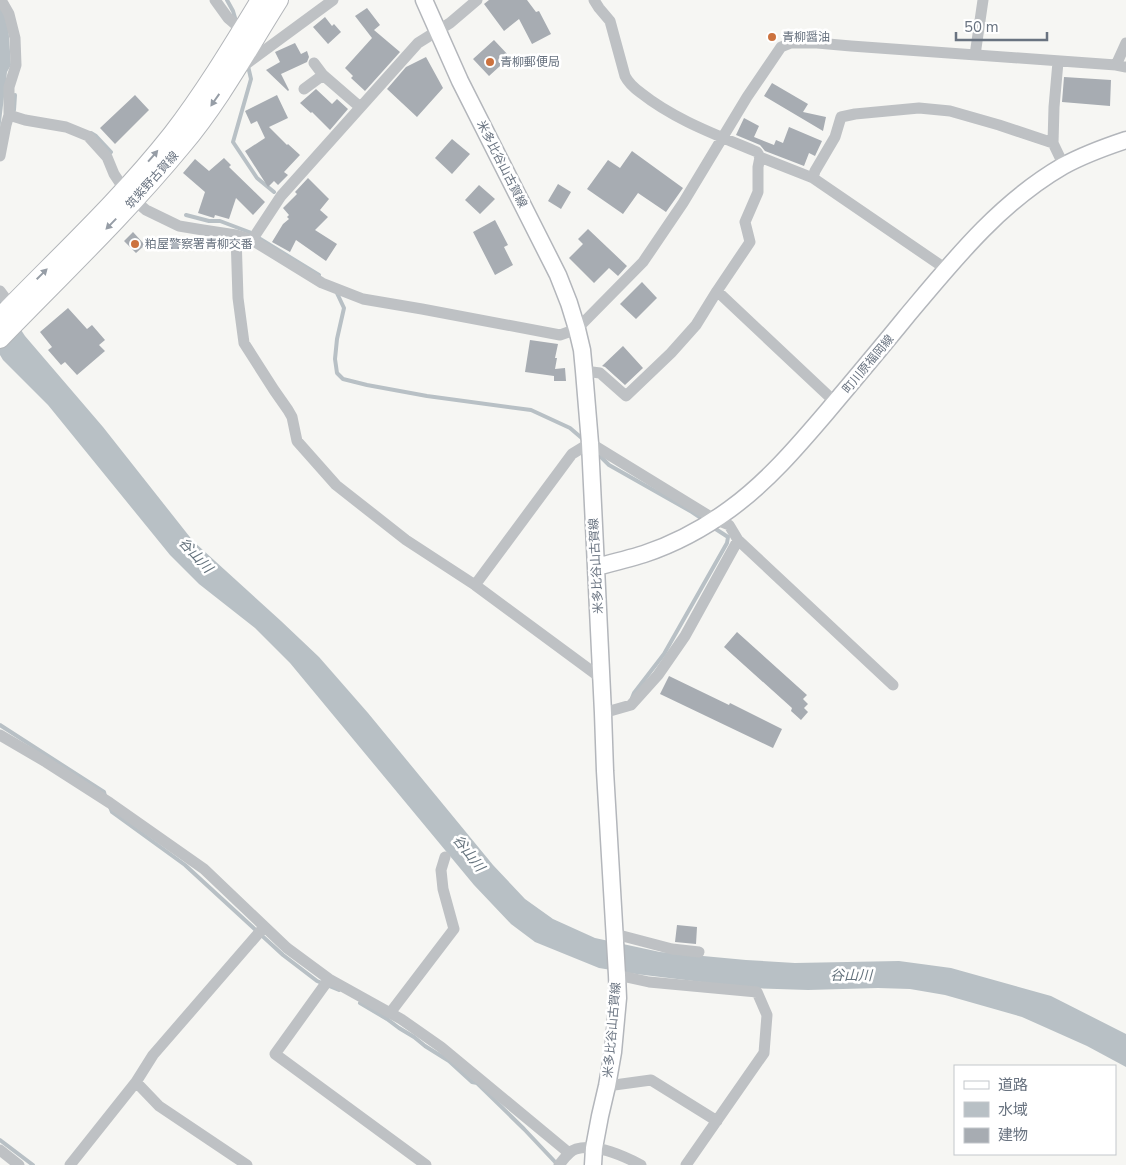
<svg xmlns="http://www.w3.org/2000/svg" width="1126" height="1165" viewBox="0 0 1126 1165" font-family="'Nunito Sans','Noto Sans JP',sans-serif">
<rect width="100%" height="100%" fill="#f6f6f3"/>
<path fill="#b8c0c5" d="M0 4 8 23 11 65 7 72 0 130Z
M0 298 25 336 103 427 193 541 281 621 319 657 368 713 493 865 525 899 553 919 595 938 660 952 746 960 795 963 899 961 951 968 1051 996 1126 1034V1067L1087 1046 1022 1017 945 995 910 989 878 988 808 990 751 988 636 974 599 968 535 942 511 924 474 885 290 663 255 628 199 584 170 555 48 405 3 360 0 355Z"/>
<g fill="none" stroke-linecap="round" stroke-linejoin="round">
<path stroke="#b8c0c5" stroke-width="4" d="M227 0 233 11 236 21
M248 66 251 79 233 142 257 178 274 192
M14 110 15 95
M91 133 96 136 111 152
M186 215 209 221H220L249 232 319 275
M336 291 344 308 337 339 335 359 337 373 343 379 367 385 427 396 531 410 570 428 584 440
M596 452 609 465 692 512 704 520
M632 698 634 693 664 654 727 543 728 537 711 526
M0 725 104 792 105 796
M110 807 112 812 185 865 283 955 317 981 339 990
M360 1003 387 1019 399 1028 414 1037 425 1046 449 1061 472 1082 477 1083 524 1129 558 1165
M0 1140 33 1165"/>
</g>
<path fill="#a7acb2" d="M489 0H527L536 12 539 11 551 34 532 44 519 19 504 31 484 4Z
M367 8 380 25 374 30 400 52 365 91 351 78 353 76 345 68 372 38 355 16Z
M325 17 332 26 334 24 341 32 328 44 313 27Z
M494 40 510 57 489 76 473 59Z
M295 43 301 54 307 51 309 57 307 62 281 74 289 90 288 91 266 70 280 62 275 52Z
M426 57 443 88 417 117 387 89 406 67Z
M1064 77 1111 80 1110 106 1062 102Z
M772 83 808 104 803 112 826 117 823 131 764 96Z
M316 89 332 104 337 99 348 109 330 130 312 112 311 113 300 103Z
M135 95 149 110 115 144 100 128Z
M277 95 288 118 269 127 287 145 288 144 300 155 284 172 288 175 278 185 274 181 268 187 245 151 265 138 257 121 251 124 245 111Z
M744 118 759 126 754 137 774 145 776 140 783 143 789 127 822 141 815 156 809 153 804 166 765 151 760 145 736 135Z
M452 139 470 154 452 174 435 158Z
M632 151 683 188 666 212 638 193 623 214 587 189 608 160 620 168Z
M224 158 231 165 229 167 265 202 253 215 236 198 229 219 215 215 214 218 198 213 205 192 183 173 195 159 209 171Z
M308 178 329 199 320 210 328 217 315 230 337 244 326 261 296 240 290 252 272 242 283 224 289 219 287 217 289 215 283 208 297 194 295 192Z
M558 184 571 192 561 209 548 201Z
M479 185 495 199 480 214 465 200Z
M495 220 508 245 504 247 513 265 495 275 473 232Z
M588 229 627 266 618 276 609 268 594 283 569 258 583 244 578 239Z
M133 232 145 245 136 253 124 241Z
M642 282 657 298 636 319 620 304Z
M68 308 87 329 92 325 105 340 99 345 105 351 77 375 65 362 61 365 48 350 52 347 40 332Z
M530 340 558 344 555 358H557L555 369 565 368 566 381H554V376L525 372Z
M623 346 643 368 625 385 605 367 602 366Z
M737 632 807 695 803 699 808 704 804 708 808 712 801 720 791 711 792 708 724 647Z
M669 676 729 705 730 703 782 729 773 748 660 694Z
M677 925 697 927 696 944 675 942Z"/>
<g fill="none" stroke-linecap="round" stroke-linejoin="round">
<defs>
<path id="secondary" d="M424 0 460 81 558 275 569 303 577 329 582 350 584 371 590 443 603 713 605 771 617 975 618 998 613 1052 607 1086 600 1116 594 1148 593 1165
M596 567C612 563 628 559 644 554 674 544 704 528 730 509 767 482 797 447 826 413 853 381 880 349 906 317 953 261 999 203 1063 166 1083 155 1105 147 1126 140"/>
<path id="primary" d="M0 317C58 257 120 200 172 134 205 91 232 46 260 0
M0 339C61 276 126 214 182 146 220 101 248 49 279 0"/>
</defs>
<use href="#secondary" stroke="#b3b6bb" stroke-width="19"/>
<use href="#primary" stroke="#b2b5b9" stroke-width="20"/>
<path stroke="#bec1c4" stroke-width="11" d="M1 0 9 14 15 38 16 65 9 87V115L25 120 66 127 88 136 107 157 114 174 124 189 134 200 146 210 179 226 203 230 236 235 252 240 322 283 363 299 422 309 560 335 577 329 643 262 683 203 747 97 781 47 791 43H817L851 46 1116 65 1126 67
M215 0 228 18 242 30
M594 0 599 8 610 21 625 76C629 84 634 88 641 93 675 120 717 135 757 152L760 157 813 178 946 269
M975 55 983 0
M1058 62 1054 107 1053 143 1064 166
M314 63 323 75 360 107
M1116 65 1126 43
M242 67 333 0
M304 89 323 75
M0 156 6 125 9 115
M813 178 815 171 835 137 841 117 855 114 919 108 950 111 999 125 1053 143
M236 235 238 298 244 343 274 390 288 410 292 417 297 441 336 485 406 540 475 585 601 678
M252 240 281 196 418 43 450 23 477 0
M0 291 11 306
M717 291 835 402
M584 371 600 373 626 396 671 353 696 325 717 291 750 242 745 222 758 192V167L760 157
M475 585 572 454 590 443 714 519 729 525 738 540 893 685
M603 713 631 705 658 675 685 636 738 540
M0 735 46 762 110 803 204 869 287 948 329 979 401 1019 441 1047 569 1153
M615 934 672 949 699 952
M617 975 649 982 757 992 767 1015 764 1053 686 1165
M329 979 275 1054 426 1165
M390 1013 454 929 443 889 441 870 445 857
M136 1082 159 1106 247 1165
M607 1086 651 1080 717 1121
M0 1150 19 1165
M70 1165 136 1082 153 1055 264 927
M559 1165C564 1159 569 1151 576 1149 596 1143 624 1156 641 1165"/>
<use href="#secondary" stroke="#fff" stroke-width="16"/>
<use href="#primary" stroke="#fff" stroke-width="18"/>
</g>
<defs><path id="oneway-solid" d="M-6-.8H1V-3.2L6.5 0L1 3.2V.8H-6Z" transform="scale(1.25)"/></defs>
<g fill="#969da6">
<use href="#oneway-solid" transform="translate(215 100) rotate(125)"/>
<use href="#oneway-solid" transform="translate(153 156) rotate(-49)"/>
<use href="#oneway-solid" transform="translate(111 224) rotate(134)"/>
<use href="#oneway-solid" transform="translate(42 274) rotate(-45)"/>
</g>
<g fill="#cc723e" stroke="#fff" stroke-width="2">
<circle cx="772" cy="37" r="5"/>
<circle cx="490" cy="62" r="5"/>
<circle cx="135" cy="244" r="5"/>
</g>
<g text-anchor="middle" stroke-width="5" stroke-linejoin="round" paint-order="stroke">
<g font-size="12" fill="#697380" stroke="#fff" text-anchor="start">
<text x="782" y="41">青柳醤油</text>
<text x="500" y="66">青柳郵便局</text>
<text x="145" y="248">粕屋警察署青柳交番</text>
</g>
<g font-size="12" fill="#697380" stroke="#fff">
<text transform="translate(502 164) rotate(63)" y="4">米多比谷山古賀線</text>
<text transform="translate(152 180) rotate(-48)" y="4">筑紫野古賀線</text>
<text transform="translate(868 364) rotate(-50)" y="4">町川原福岡線</text>
<text transform="translate(596 566) rotate(-93)" y="4">米多比谷山古賀線</text>
<text transform="translate(612 1030) rotate(-85)" y="4">米多比谷山古賀線</text>
</g>
<g font-size="14" font-style="italic" fill="#65737d" stroke="#fff">
<text transform="translate(196 555) rotate(47)" y="5">谷山川</text>
<text transform="translate(469 853) rotate(52)" y="5">谷山川</text>
<text transform="translate(851 975) rotate(1)" y="5">谷山川</text>
</g>
</g>
<rect x="954" y="1065" width="162" height="90" fill="#ffffff" stroke="#c3c7cc"/>
<rect x="964" y="1081" width="25" height="8" fill="#ffffff" stroke="#c3c7cc"/>
<text x="998" y="1090" font-size="15" fill="#697380">道路</text>
<rect x="964" y="1102" width="25" height="15" fill="#b8c0c5" stroke="#c3c7cc"/>
<text x="998" y="1115" font-size="15" fill="#697380">水域</text>
<rect x="964" y="1128" width="25" height="15" fill="#a7acb2" stroke="#c3c7cc"/>
<text x="998" y="1140" font-size="15" fill="#697380">建物</text>
<path d="M956 32v8h91v-8" fill="none" stroke="#697380" stroke-width="2.5"/>
<text x="964" y="32" font-size="15" fill="#697380" stroke="#ffffff" stroke-width="4" paint-order="stroke">50 m</text>
</svg>
